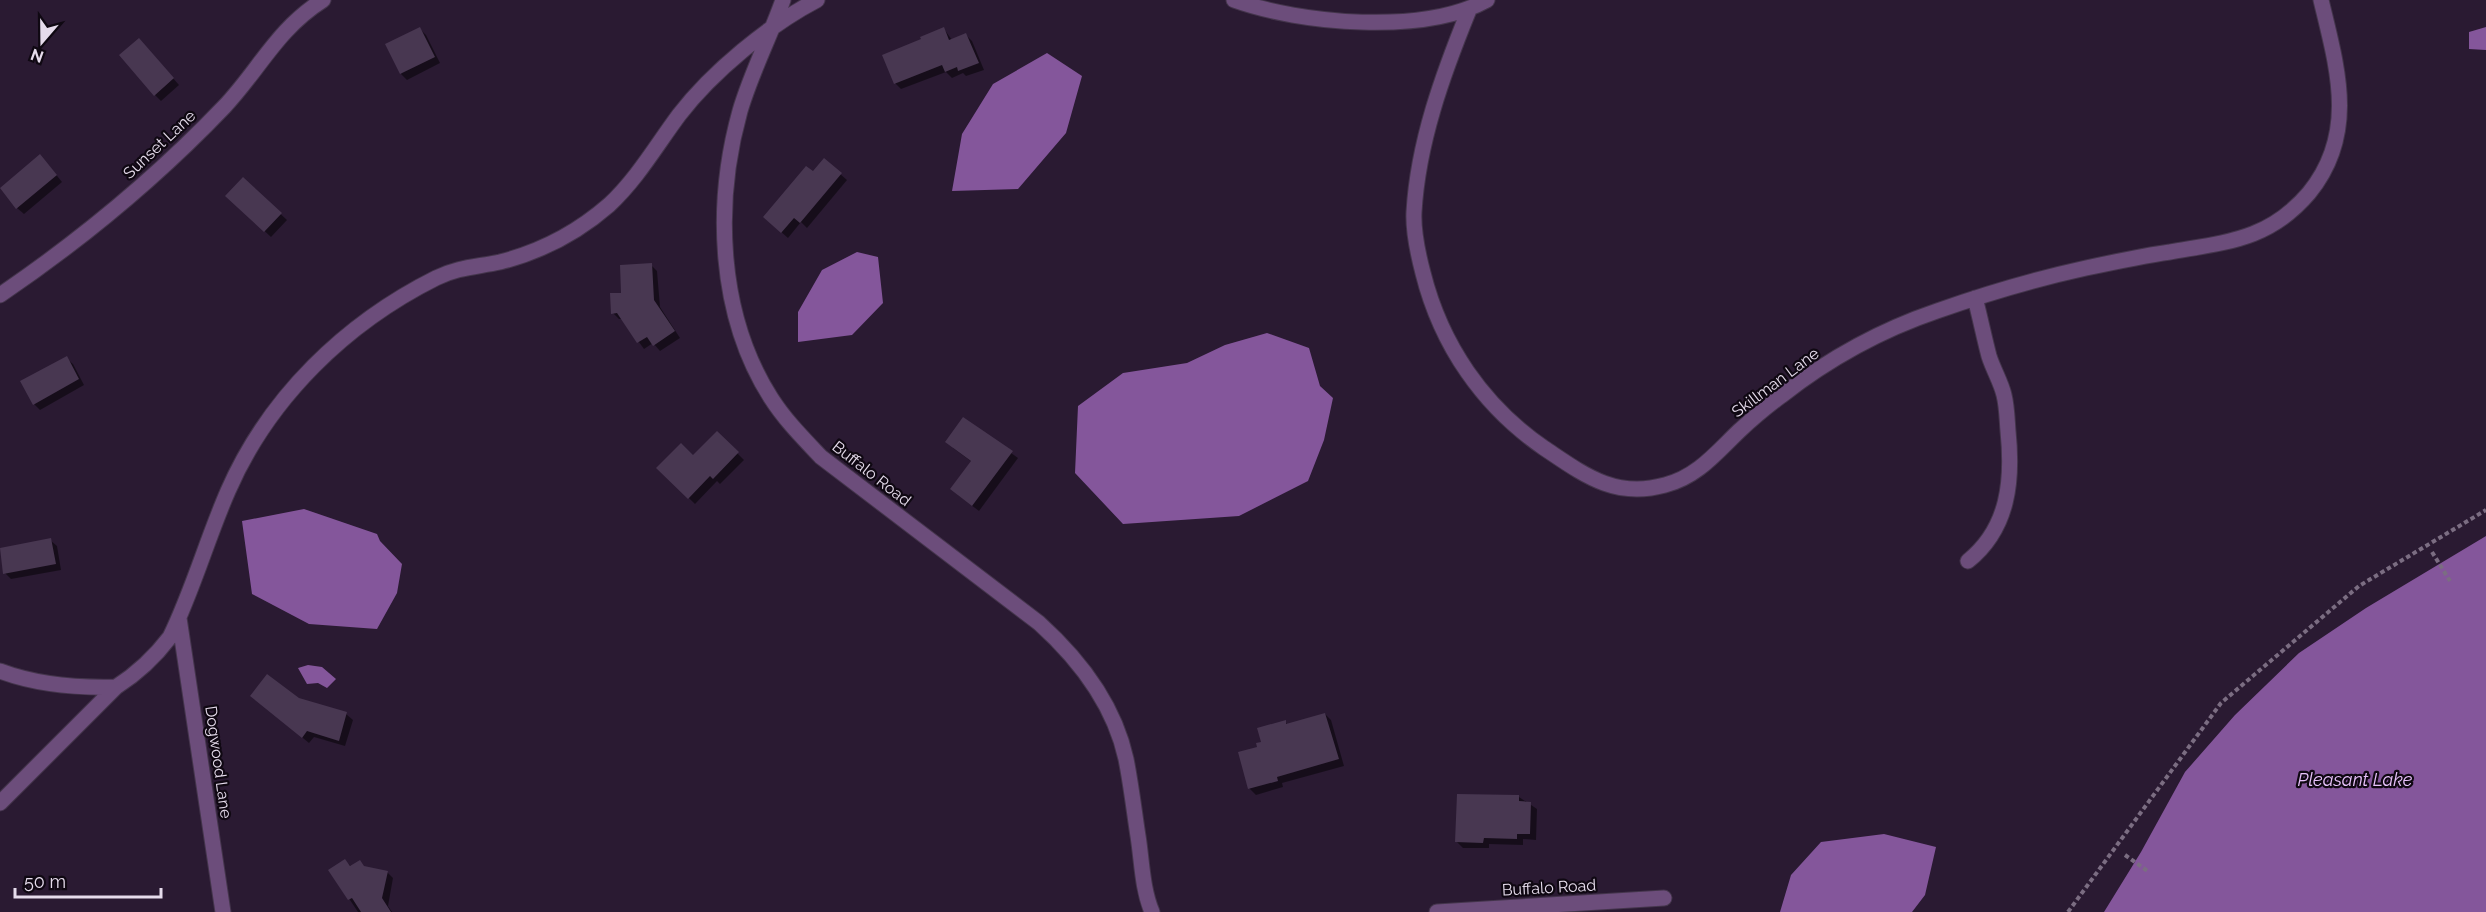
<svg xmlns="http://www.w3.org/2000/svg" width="2486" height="912" viewBox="0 0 2486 912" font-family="Raleway,sans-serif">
<rect width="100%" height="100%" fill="#2a1a32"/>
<path fill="#84569b" d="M2486 27V50L2469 49V32Z
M1047 53 1082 76 1066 133 1018 189 952 191 962 134 993 84Z
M857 252 878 257 883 303 852 335 798 342V312L822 270Z
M1267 333 1309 348 1320 386 1333 398 1324 440 1308 481 1239 516 1123 524 1075 473 1078 406 1123 373 1187 363 1225 345Z
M304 509 377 534 380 541 402 564 397 593 377 629 309 624 252 594 242 521Z
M2486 536V912H2104L2141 852 2185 772 2235 715 2299 653 2366 608Z
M308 665 322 667 336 679 327 688 318 683 307 684 298 668Z
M1884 834 1936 847 1925 895 1912 912H1780L1791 875 1821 842Z"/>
<path fill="#0007" d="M420 29 426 35 440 63 407 80 401 74Z
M944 29 952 40 966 35 972 41 984 70 966 76 963 73 952 78 946 72 901 89 895 83Z
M145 46 179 85 161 101 155 95Z
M824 160 847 180 807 228 801 222 788 238 771 223Z
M46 162 62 182 24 214 17 208Z
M243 179 287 220 271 237 227 196Z
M651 265 657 271 660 307 680 338 660 351 653 343 644 349 622 319H619L613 313 623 294Z
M66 358 73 364 84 385 40 410 34 404Z
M964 419 1018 458 979 511 958 495 972 462 953 448Z
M717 433 744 460 720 484 717 481 695 504 658 468 693 457Z
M50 540 57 546 61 570 11 579 5 573Z
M298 700 346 714 353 720 345 746 314 737 309 743 259 702Z
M1325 714 1331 720 1344 766 1282 783 1283 787 1256 795 1249 788 1259 748 1263 743 1285 722 1288 725Z
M1519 797 1537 809 1536 840 1523 839V845L1489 844V848H1463L1457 842Z
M345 861 352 867 387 872 393 878 388 906 392 912H358L330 870Z"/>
<path fill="#483751" d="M420 27 435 57 400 74 385 44Z
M944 27 949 40 966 33 979 63 958 71 957 67 945 72 942 65 894 84 882 55 921 39 920 37Z
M139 38 174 78 154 96 119 55Z
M40 154 57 175 16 209 0 188Z
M824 158 842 173 800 223 794 218 781 233 763 217 806 166 813 171Z
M243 177 282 213 264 232 225 196Z
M652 263 654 300 675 331 653 346 647 337 637 343 617 313 611 314 610 293H621L620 265Z
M67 356 79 379 33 405 20 381Z
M963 417 1013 451 972 506 950 489 971 461 945 442Z
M717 431 739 452 713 479 710 476 688 499 656 468 681 443 693 455Z
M51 538 56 564 3 574 0 548Z
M267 674 299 698 347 712 339 741 307 731 302 738 250 696Z
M1325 713 1339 759 1277 777 1278 781 1248 789 1238 752 1257 747 1256 743 1261 742 1257 728 1286 720V724Z
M1457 794 1519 795V801L1531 802 1530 834H1517V839L1484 838 1483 843 1455 842Z
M345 859 350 866 360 860 364 866 388 871 382 898 391 912H361L352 898 348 900 328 870Z"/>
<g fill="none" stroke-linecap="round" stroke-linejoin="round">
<defs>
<path id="minor" d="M783 0C770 37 751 73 740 111 714 204 718 315 771 398 785 420 803 438 821 457L1039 623C1080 660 1114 704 1126 759 1131 784 1134 810 1138 836 1142 861 1142 888 1152 912
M1234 0C1301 24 1424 35 1487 0
M1469 10C1443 74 1418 142 1414 212 1413 232 1418 254 1423 273 1441 345 1483 406 1544 448 1583 474 1614 499 1665 485 1697 477 1716 453 1739 431 1752 419 1766 407 1781 396 1827 360 1881 330 1937 311 1985 294 2036 279 2086 268 2114 262 2142 256 2170 252 2227 242 2269 240 2309 193 2358 133 2337 67 2321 0
M0 295C81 240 156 178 224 107 260 69 276 30 323 0
M1968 561C2009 528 2013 480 2008 431 2007 419 2007 407 2004 395 2001 382 1993 369 1989 356 1984 337 1980 317 1975 298
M179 618 223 912
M0 671C37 685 76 688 116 687
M0 803 116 687C138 673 154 658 170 637 193 590 207 539 228 491 269 397 346 323 436 278 458 267 477 267 500 262 540 252 578 232 609 205 637 179 656 146 679 115 712 72 769 25 817 0
M1437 912 1664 898"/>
</defs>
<use href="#minor" stroke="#44354c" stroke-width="17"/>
<path stroke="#7b6d82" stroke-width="4" stroke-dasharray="4.5 3" stroke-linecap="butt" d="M2432 552 2450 581
M2125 855 2149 872
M2068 912 2221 703 2359 586 2486 510"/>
<use href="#minor" stroke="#6c4d7b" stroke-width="15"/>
</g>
<g text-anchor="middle" stroke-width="4.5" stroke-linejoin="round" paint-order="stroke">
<g font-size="16" fill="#e6dcec" stroke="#0f0812">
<text transform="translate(159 144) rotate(-43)" y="6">Sunset Lane</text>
<text transform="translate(1775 382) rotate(-37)" y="6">Skillman Lane</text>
<text transform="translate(872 473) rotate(38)" y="6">Buffalo Road</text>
<text transform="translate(219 762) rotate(82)" y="6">Dogwood Lane</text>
<text transform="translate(1549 887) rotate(-3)" y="6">Buffalo Road</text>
</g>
<g font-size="18" font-style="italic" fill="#e8c2fb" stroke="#0f0812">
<text x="2355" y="786">Pleasant Lake</text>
</g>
</g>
<g transform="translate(42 42) rotate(200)" stroke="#0f0812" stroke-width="4.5" paint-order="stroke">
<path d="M0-4.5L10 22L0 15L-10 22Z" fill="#e6dcec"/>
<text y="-9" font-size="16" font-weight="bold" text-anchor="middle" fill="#e6dcec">N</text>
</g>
<path d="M15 888v9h146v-9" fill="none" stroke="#e6dcec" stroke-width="3"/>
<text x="24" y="888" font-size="18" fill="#e6dcec" stroke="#0f0812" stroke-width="4.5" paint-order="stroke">50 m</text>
</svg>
